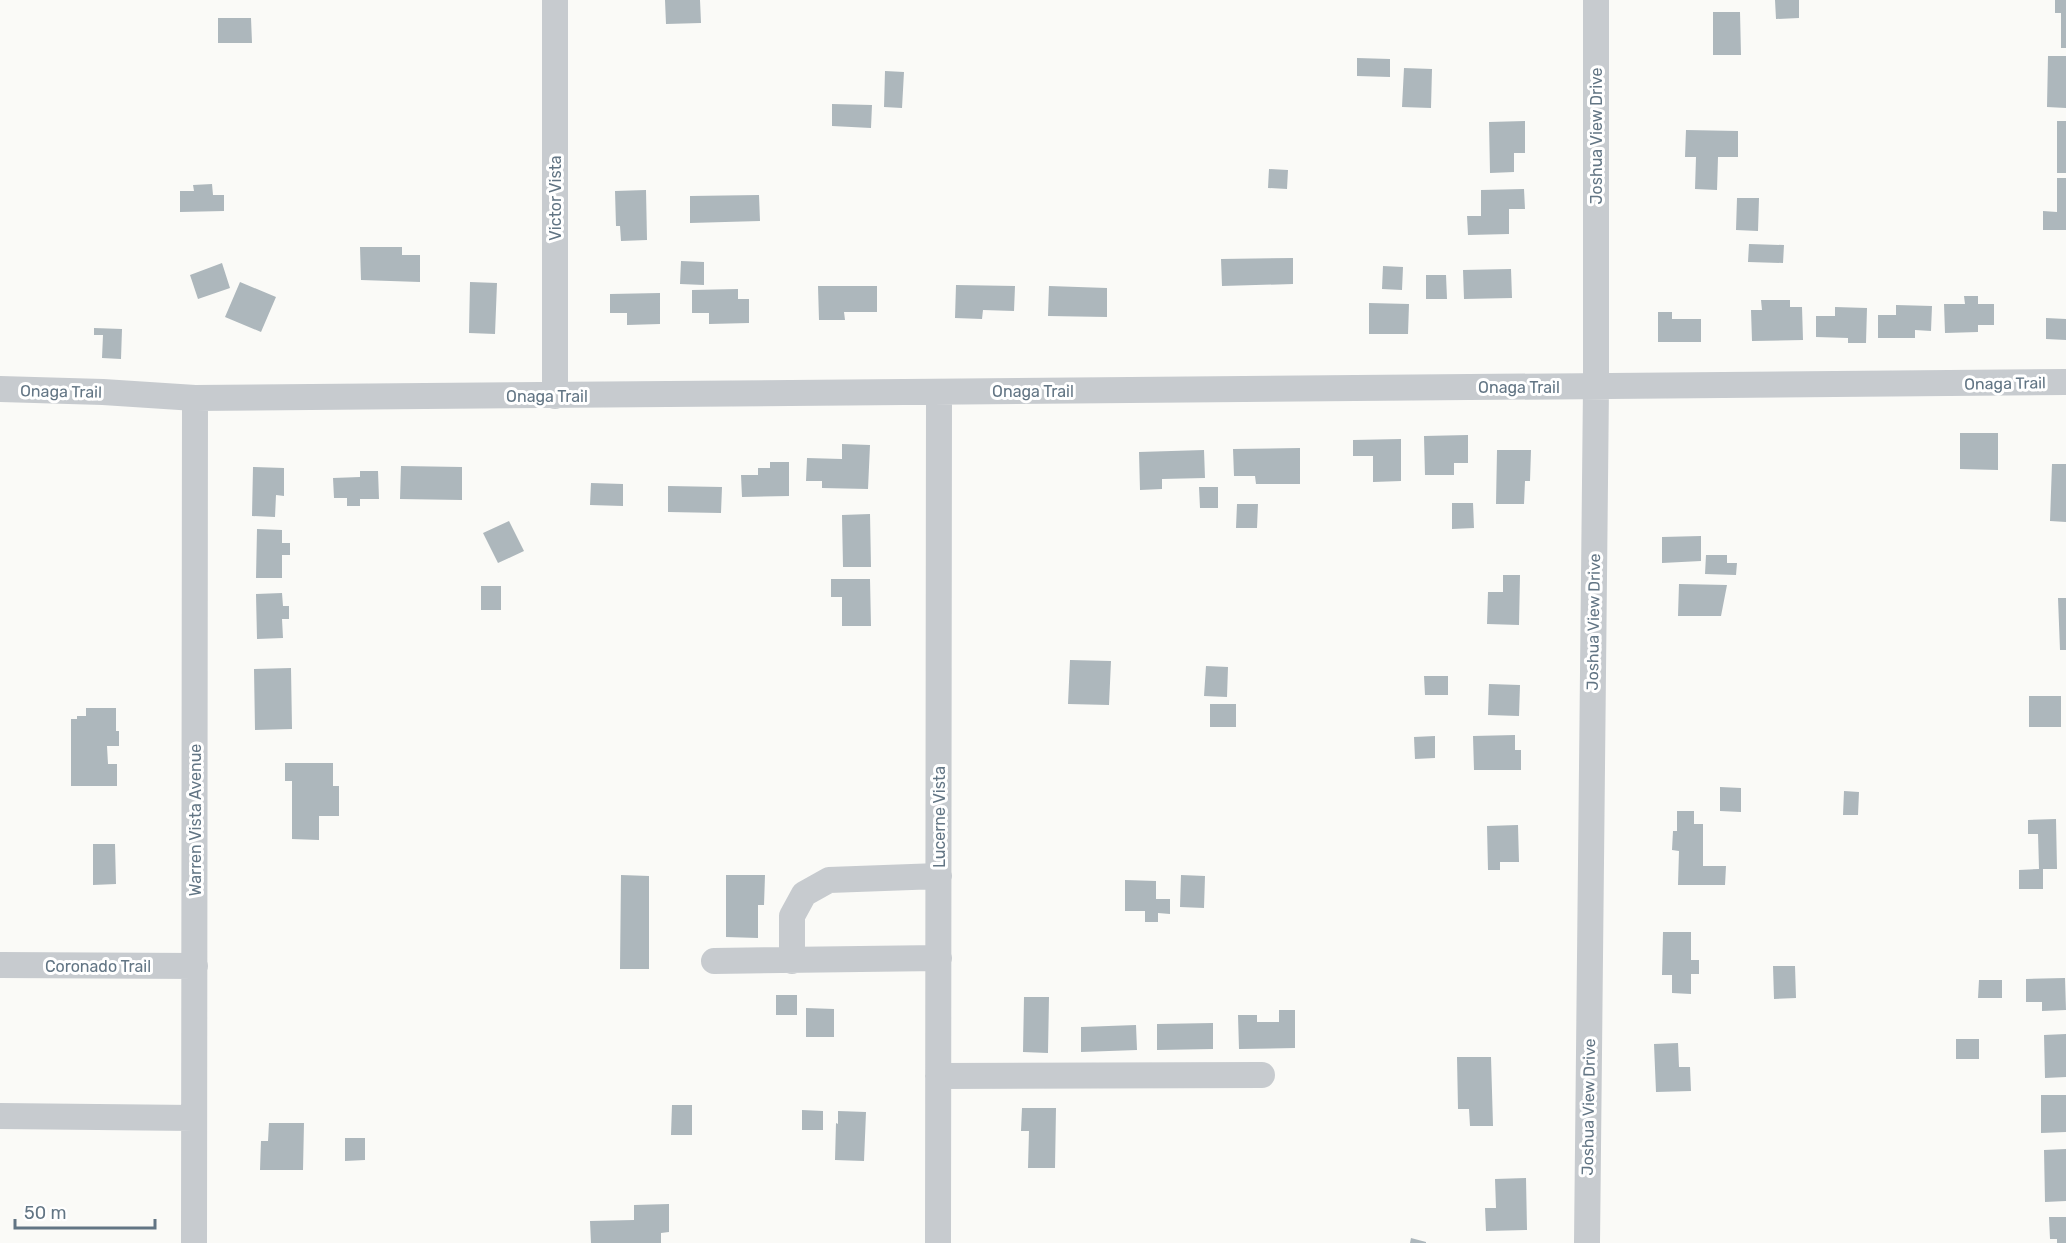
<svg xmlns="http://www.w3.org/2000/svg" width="2066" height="1243" viewBox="0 0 2066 1243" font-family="Rubik,sans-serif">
<rect width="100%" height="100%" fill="#fafaf7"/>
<path fill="#adb7bc" d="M665 0H700L701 23 666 24Z
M1775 0H1799V18L1776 19Z
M2055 0H2066V48H2061V13H2055Z
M1713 12H1740L1741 55H1713Z
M218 18H251L252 43H218Z
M2048 56H2066V108L2047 107Z
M1357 58 1390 59V77L1357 76Z
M1404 68 1432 69 1431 108 1402 107Z
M885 71 904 72 902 108 884 107Z
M832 104 872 105 871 128 832 126Z
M1525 121V153H1514V172L1490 173 1489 122Z
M2057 121H2066V173H2057Z
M1686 130 1738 131V157H1718L1717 190 1695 189 1696 157H1685Z
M1269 169 1288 170 1287 189 1268 188Z
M2057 178H2066V230H2043V211L2057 212Z
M212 184 213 195H224V211L180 212V191H194L193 185Z
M1524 189 1525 209H1509V234L1468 235 1467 216H1481V190Z
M646 190 647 240 621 241 620 226H616L615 191Z
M759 195 760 221 690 223V196Z
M1737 198H1759L1758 231 1736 230Z
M1749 244 1784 245 1783 263 1748 262Z
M360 247H402V255H420V282L361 280Z
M1293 258V284L1222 286 1221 259Z
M681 261 704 262V285L680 284Z
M222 263 230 288 198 299 190 275Z
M1383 266 1403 267 1402 290 1382 289Z
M1511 269 1512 298 1464 299 1463 270Z
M1426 275H1446L1447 299H1426Z
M240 282 276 297 261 332 225 317Z
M470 282 497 283 495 334 469 333Z
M956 285 1015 286 1014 311 983 310 982 319 955 318Z
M818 286H877V312H844L845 320H819Z
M1049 286 1107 288V317L1048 316Z
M738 289V299H749V323L709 324V313H692V290Z
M660 293V324L627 325V313H610V294Z
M1964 296H1978V304H1994V325H1978V332L1945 333 1944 304H1965Z
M1761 300H1790V307H1802L1803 340 1752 341 1751 310H1762Z
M1369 303 1409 304 1408 334H1369Z
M1896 305 1932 306 1931 331 1915 330V338H1878V315H1896Z
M1835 307 1867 308 1866 343H1848V338L1816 337V316H1835Z
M1658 312H1672V319H1701V342H1658Z
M2046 318 2066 319V340L2046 339Z
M94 328 122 329 121 359 102 358 103 335H94Z
M1960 433H1998V470L1960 469Z
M1468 435V463H1454V475H1425L1424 436Z
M1401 439V481L1373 482V456H1353V440Z
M842 444 870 445 868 489 822 488V481H806L807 458 842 459Z
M1300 448V484H1256L1255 476H1234L1233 449Z
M1204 450 1205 478 1162 479V489L1140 490 1139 452Z
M1497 450H1531L1530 481H1525L1524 504H1496Z
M770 462H789V496L742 497 741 475H758V468H770Z
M2052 464H2066V522L2050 521Z
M401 466 462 467V500L400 499Z
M253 467 284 468V496L276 495 275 517 252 516Z
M360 471H378L379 499H360V506H347V498H334L333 478 360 477Z
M591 483 623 484V506L590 505Z
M668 486 722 487 721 513 668 512Z
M1199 487H1218V508H1200Z
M1452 503H1473L1474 528 1452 529Z
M1237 504H1258L1257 528H1236Z
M870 514 871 567H843L842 515Z
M509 521 524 551 498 563 483 533Z
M257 529 282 530V543H290V555H282V578H256Z
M1701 536V561L1662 563V537Z
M1706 555H1727V563H1737L1736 575 1705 574Z
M1503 575H1520L1519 625 1487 624 1488 592H1503Z
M831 579H870L871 626H842V597H831Z
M1679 584 1727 585 1721 616H1678Z
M481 586H501V610H481Z
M282 593 283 606H289V619H282L283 638 257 639 256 594Z
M2058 598H2066V650H2060Z
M1070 660 1111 661 1109 705 1068 704Z
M1206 666 1228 667 1227 697 1204 696Z
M291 668 292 729 255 730 254 669Z
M1424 676H1448V695H1425Z
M1489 684 1520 685 1519 716 1488 715Z
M2029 696H2061V727H2029Z
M1210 704H1236V727H1210Z
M86 708H116V731H119V746H107L108 764H117V786H71V719H77V716H86Z
M1515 735V750H1521V770H1474L1473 736Z
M1435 736V758L1415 759 1414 737Z
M285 763H333V786H339V816H319V840L292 839V781H285Z
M1720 787 1741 788V812L1720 811Z
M1844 791 1859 792 1858 815H1843Z
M1677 811H1694V824H1703V866H1726L1725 885H1678L1679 851 1672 850 1673 831H1677Z
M2056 819 2057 869H2043V889H2019V870L2039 869 2038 834H2028V820Z
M1518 825 1519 862H1500V870H1488L1487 826Z
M93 844H115L116 884 93 885Z
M621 875 649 876V969H620Z
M726 875H765L764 905H758V938L726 937Z
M1181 875 1205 876 1204 908 1180 907Z
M1125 880 1156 881V899H1170V914L1158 913V922H1145V911H1125Z
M1663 932H1691V960H1699V974H1691V994L1672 993V975H1662Z
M1773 966H1795L1796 998 1774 999Z
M2065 978 2066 1010 2042 1011V1002H2026V979Z
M1979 980H2002V998H1978Z
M776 995H797V1015H776Z
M1024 997H1049L1048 1053 1023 1052Z
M806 1008 834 1009V1037H806Z
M1279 1010H1295V1048L1239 1049 1238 1015H1257V1022H1279Z
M1213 1023V1049L1157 1050V1024Z
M1136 1025 1137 1050 1081 1052V1027Z
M2066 1034V1077L2045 1078 2044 1035Z
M1956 1039H1979V1059H1956Z
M1678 1043 1679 1067H1690L1691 1091 1656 1092 1654 1044Z
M1457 1057H1491L1493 1126H1470L1469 1109H1458Z
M2041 1095H2066V1132L2041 1133Z
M672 1105H692V1135H671Z
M1022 1108H1056L1055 1168H1028L1029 1131H1021Z
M802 1110 823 1111V1130H802Z
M838 1111 866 1112 864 1161 835 1160 836 1123 838 1124Z
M269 1123H304L303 1170H260L261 1141H268Z
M345 1138H365V1160L345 1161Z
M2066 1149V1201L2045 1202 2044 1150Z
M1526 1178 1527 1230 1486 1231 1485 1208H1496L1495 1179Z
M669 1204V1232L661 1233V1243H591L590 1221 634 1220V1205Z
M2049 1217H2066V1243H2057V1239H2050Z
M1411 1238 1426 1242V1243H1410Z"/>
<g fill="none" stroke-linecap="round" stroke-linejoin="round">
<path stroke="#c7cbcf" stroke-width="26" d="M0 389 103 392 195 398 2066 382
M555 396V0
M714 961 939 958
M792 961V916L804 894 829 880 939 876
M0 965 195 966
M938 1076 1262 1075
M0 1116 194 1118
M194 1243 195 398
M938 1243 939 392
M1587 1243 1596 387V0"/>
</g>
<g text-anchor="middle" stroke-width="6" stroke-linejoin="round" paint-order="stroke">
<g font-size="16" fill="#627584" stroke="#fff">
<text transform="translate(1596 136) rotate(-90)" y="6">Joshua View Drive</text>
<text transform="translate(555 198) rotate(-90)" y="6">Victor Vista</text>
<text transform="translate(2005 383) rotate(-1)" y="6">Onaga Trail</text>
<text x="1519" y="393">Onaga Trail</text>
<text transform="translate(61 391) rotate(1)" y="6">Onaga Trail</text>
<text x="1033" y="397">Onaga Trail</text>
<text x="547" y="402">Onaga Trail</text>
<text transform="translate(1593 622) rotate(-89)" y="6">Joshua View Drive</text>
<text transform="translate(939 817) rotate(-90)" y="6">Lucerne Vista</text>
<text transform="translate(195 820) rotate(-90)" y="6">Warren Vista Avenue</text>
<text x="98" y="972">Coronado Trail</text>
<text transform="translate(1588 1107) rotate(-89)" y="6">Joshua View Drive</text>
</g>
</g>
<path d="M15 1219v9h140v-9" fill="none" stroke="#627584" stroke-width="3"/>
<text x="24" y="1219" font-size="18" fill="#627584" stroke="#ffffff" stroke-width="4.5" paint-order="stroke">50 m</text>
</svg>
